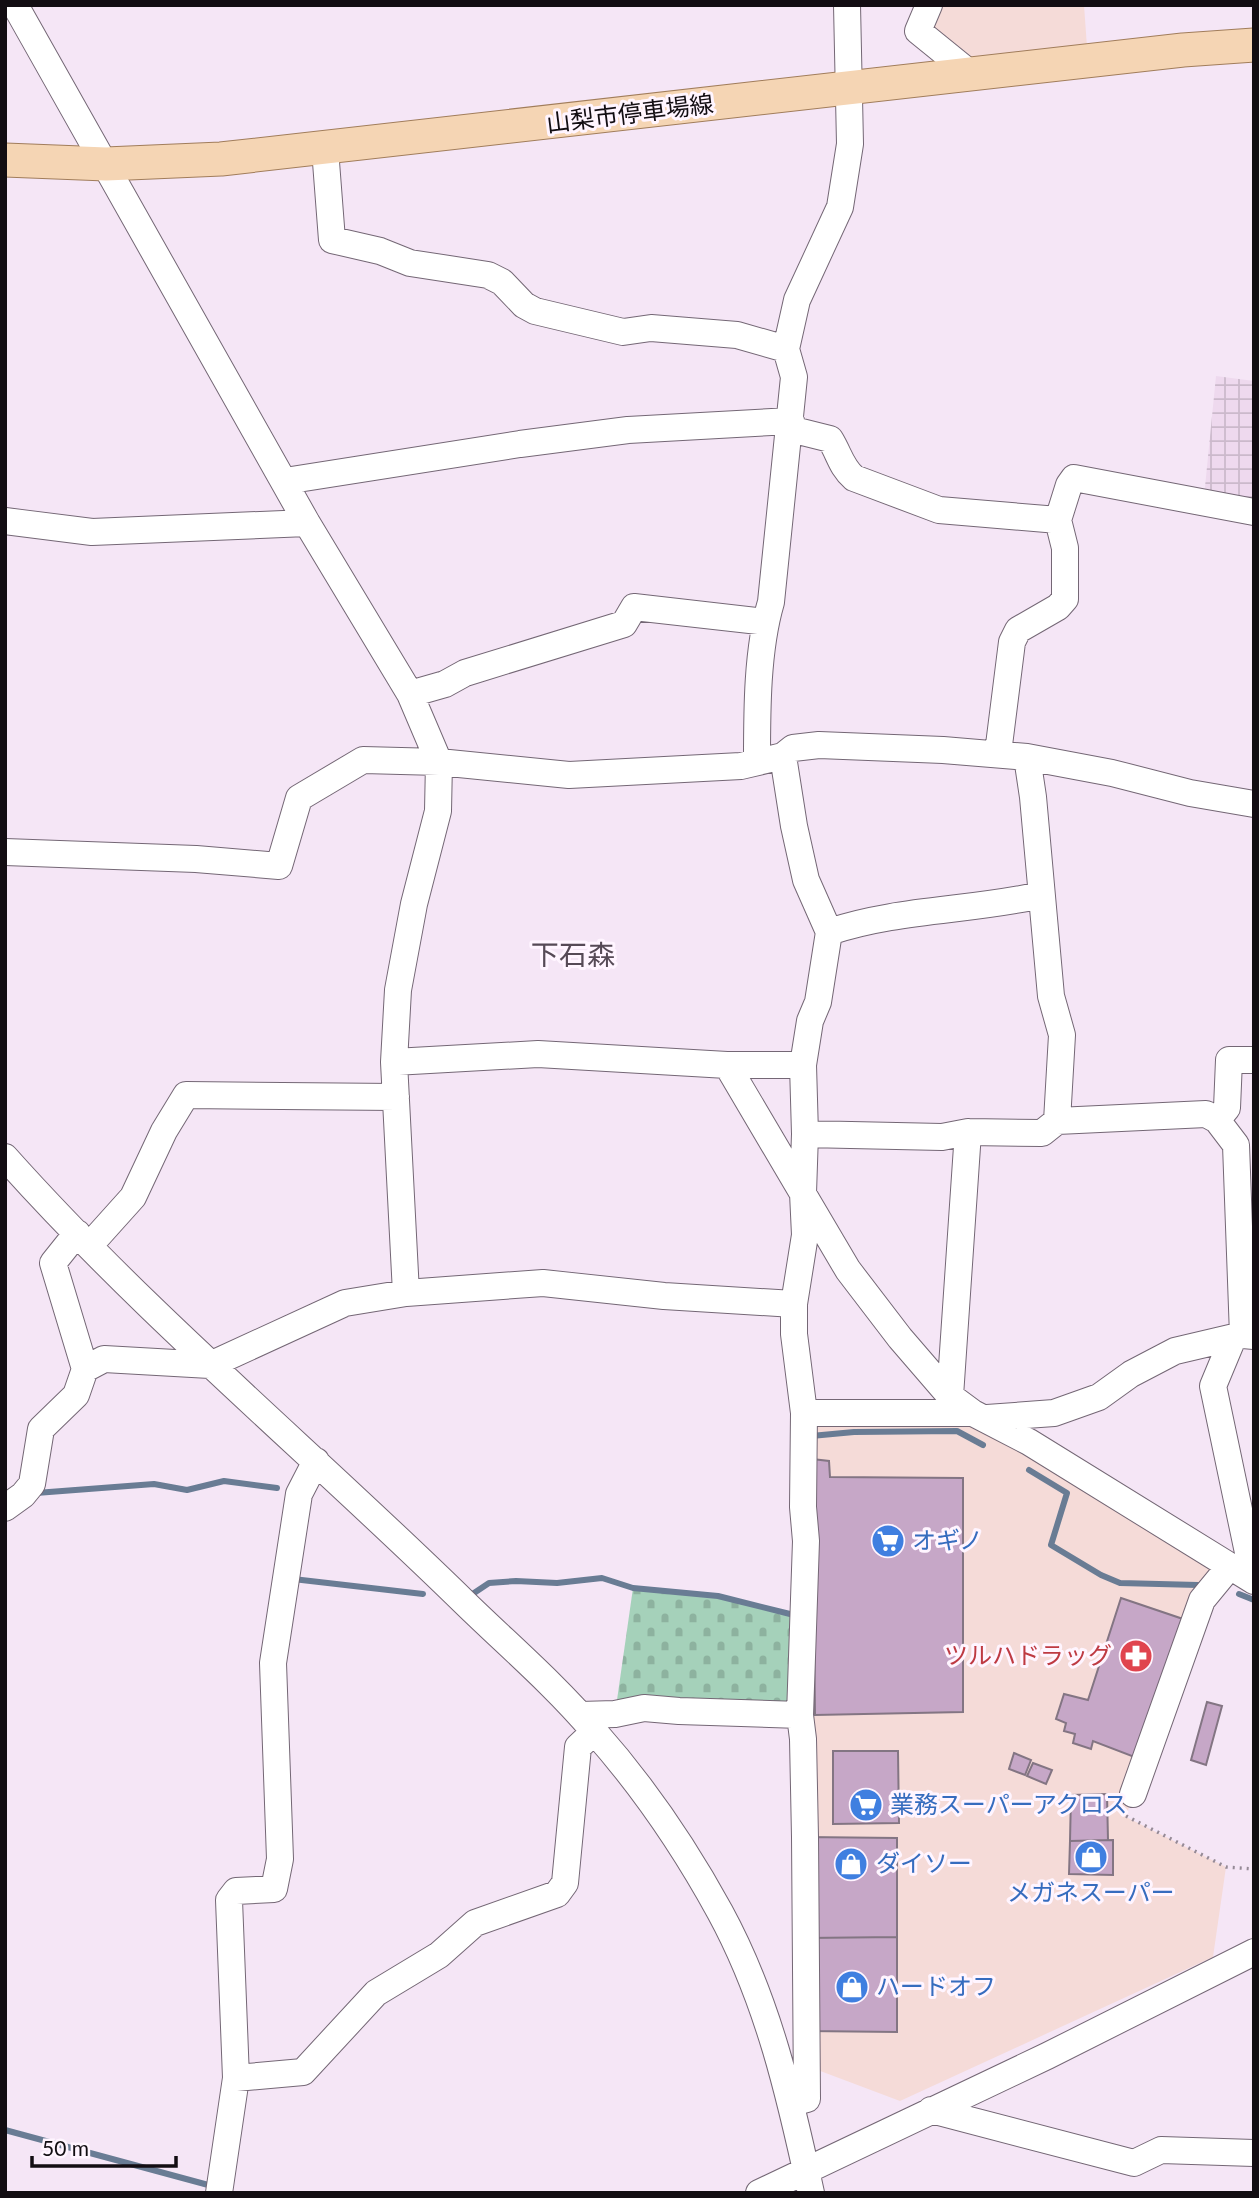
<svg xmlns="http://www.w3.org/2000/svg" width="1259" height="2198" viewBox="0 0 1259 2198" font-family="Lato,'Noto Sans JP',sans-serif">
<defs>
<pattern id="industrial-grid" width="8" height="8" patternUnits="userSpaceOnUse" patternTransform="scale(1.75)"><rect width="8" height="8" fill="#eed9ee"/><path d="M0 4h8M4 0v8" fill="none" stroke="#cbb9cb"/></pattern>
<pattern id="cemetery-stones" width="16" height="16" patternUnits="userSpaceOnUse" patternTransform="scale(1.75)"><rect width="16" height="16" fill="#a5d1ba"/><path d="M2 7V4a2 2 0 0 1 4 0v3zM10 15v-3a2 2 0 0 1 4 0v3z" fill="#8db29f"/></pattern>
</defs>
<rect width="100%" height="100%" fill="#f5e6f6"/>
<path fill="#f5dbd8" d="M929 5H1055L1056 7 1084 5 1088 61 971 74 918 31Z
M804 1413H973L1230 1566 1133 1794 1126 1817 1226 1867 1213 1957 900 2101 807 2066Z"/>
<path fill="url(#industrial-grid)" d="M1216 376 1254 381V505L1204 497Z"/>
<path fill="url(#cemetery-stones)" d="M633 1588 718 1596 803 1617 800 1715 615 1714Z"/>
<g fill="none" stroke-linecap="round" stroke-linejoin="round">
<path stroke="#697c94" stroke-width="6" d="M811 1436 854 1432 957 1431 983 1445
M1029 1470 1067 1493 1051 1545 1101 1575 1120 1583 1198 1585
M36 1493 154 1484 187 1490 224 1481 277 1488
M293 1579 423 1594
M1239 1594 1254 1600
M471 1595 489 1583 516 1581 557 1583 602 1578 633 1588 718 1596 794 1615V1610
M5 2130 212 2186"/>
</g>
<path fill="#c6a7c7" stroke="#837583" stroke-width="2" d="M812 1459 829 1461 830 1477 963 1478V1712L815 1715Z
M1121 1598 1183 1619 1137 1758 1093 1741 1091 1749 1073 1743 1075 1734 1064 1731 1066 1723 1056 1719 1064 1694 1088 1700Z
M1207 1702 1222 1706 1206 1765 1191 1760Z
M833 1751H898L899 1823 833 1824Z
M1014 1753 1031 1760 1025 1775 1009 1769Z
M1033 1763 1052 1770 1046 1784 1027 1776Z
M1107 1794 1108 1840 1070 1841 1071 1795Z
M805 1837 897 1838V1937L807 1938Z
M1113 1840V1875L1069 1874 1070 1841Z
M897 1937V2032L807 2031V1938Z"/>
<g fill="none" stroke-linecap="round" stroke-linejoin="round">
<defs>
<path id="minor" d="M15 5 307 523 410 694 439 762 438 811 414 904 398 990 394 1062 406 1293
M929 5 918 31 971 74
M325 149 332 240 380 251 410 263 488 275 502 282 524 305 535 311 623 332 651 328 737 335 786 349
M790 429 830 439C839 453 841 467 854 478L939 510 1058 520 1069 485 1074 478 1254 512
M285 481 520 444 628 430 791 421
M5 521 92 532 307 523
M410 694 445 684 465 673 624 624 634 607 766 622
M998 753 1012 642 1018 630 1058 607 1065 599V548L1058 520
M1027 757 1033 797 1051 996 1062 1035 1057 1121
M757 760C757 710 757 650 771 602L794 377 786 349 797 300 840 207 850 144 847 5
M5 852 196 859 279 866 299 798 363 760 439 762 569 775 741 766 783 756 793 748 819 745 943 750 1027 757 1112 773 1190 793 1254 804
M829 932C897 909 971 911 1041 895
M394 1062 538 1054 727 1065 848 1270 900 1338 950 1396 973 1413 1029 1442 1254 1581
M727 1065H803
M1217 1120 1227 1108 1229 1060H1254
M805 1134 942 1137 968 1132 1042 1133 1057 1121 1206 1114 1217 1120 1236 1145 1243 1335
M5 1157C147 1316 312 1453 464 1602 507 1644 554 1684 593 1730 642 1785 685 1848 720 1912 768 2000 790 2096 811 2193
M89 1246 133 1197 164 1131 186 1095 396 1097
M1233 1338 1213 1386 1254 1581
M85 1369 104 1359 210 1365 345 1303 406 1293 543 1283 664 1296 794 1304
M950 1396 968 1132
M804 1413H973
M987 1418 1054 1413 1099 1397 1131 1374 1175 1351 1243 1335 1254 1336
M5 1508 23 1495 32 1484 41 1429 76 1395 85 1369 53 1263 77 1233
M580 1715 615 1714 644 1708 679 1711 800 1715 806 1541 803 1507 804 1413 794 1334V1304L805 1235 803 1193 805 1134 803 1065 810 1021 818 1002 829 932 806 880 794 826 783 756
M1133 1794 1202 1600 1230 1566
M236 2078 303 2072 376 1993 439 1955 475 1923 557 1894 565 1883 578 1747 595 1731
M792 2103 807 2099 805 1837 803 1739 800 1715
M931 2110 1134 2163 1161 2150 1254 2153
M219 2193 236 2078 229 1900 236 1891 274 1889 280 1859 273 1663 299 1494 316 1461
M759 2193 1047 2056 1254 1952"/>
<path id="major" d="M5 160 106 164 221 159 1183 50 1254 45"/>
</defs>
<use href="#minor" stroke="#746775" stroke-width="28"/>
<use href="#major" stroke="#a17d5b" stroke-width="35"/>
<path stroke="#958a96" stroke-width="3.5" stroke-dasharray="2 5" stroke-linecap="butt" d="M1126 1816 1226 1867 1254 1869"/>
<use href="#minor" stroke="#fff" stroke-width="26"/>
<use href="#major" stroke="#f5d5b4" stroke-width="33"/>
</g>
<defs>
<symbol id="supermarket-disc" viewBox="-11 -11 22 22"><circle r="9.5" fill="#3f7fe0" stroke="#fff5ff"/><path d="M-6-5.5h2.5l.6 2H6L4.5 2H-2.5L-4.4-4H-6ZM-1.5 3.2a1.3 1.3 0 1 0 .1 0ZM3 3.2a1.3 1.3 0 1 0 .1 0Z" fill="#fff"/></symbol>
<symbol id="pharmacy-disc" viewBox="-11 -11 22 22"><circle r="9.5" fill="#e0444e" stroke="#fff5ff"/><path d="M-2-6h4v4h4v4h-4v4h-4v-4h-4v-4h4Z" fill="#fff"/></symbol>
<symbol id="shop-disc" viewBox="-11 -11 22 22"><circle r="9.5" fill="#3f7fe0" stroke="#fff5ff"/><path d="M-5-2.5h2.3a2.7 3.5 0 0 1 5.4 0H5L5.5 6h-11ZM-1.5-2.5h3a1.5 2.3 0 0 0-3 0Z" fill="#fff"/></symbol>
</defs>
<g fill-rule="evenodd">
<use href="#supermarket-disc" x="869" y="1522" width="38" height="38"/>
<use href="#pharmacy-disc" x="1117" y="1637" width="38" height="38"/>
<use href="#supermarket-disc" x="847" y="1786" width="38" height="38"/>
<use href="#shop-disc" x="1072" y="1838" width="38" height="38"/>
<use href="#shop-disc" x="832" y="1845" width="38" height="38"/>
<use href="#shop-disc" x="833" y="1968" width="38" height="38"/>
</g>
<g text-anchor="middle" stroke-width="6" stroke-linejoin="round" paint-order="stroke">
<g font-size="24" fill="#120d12" stroke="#fff5ff">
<text transform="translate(630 114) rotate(-7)" y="8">山梨市停車場線</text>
</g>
<g font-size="24" fill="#366cbe" stroke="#fff5ff" text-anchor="start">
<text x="912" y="1549">オギノ</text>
<text x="890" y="1813">業務スーパーアクロス</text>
<text x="876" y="1872">ダイソー</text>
<text x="1091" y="1901" text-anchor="middle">メガネスーパー</text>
<text x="876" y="1995">ハードオフ</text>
</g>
<g font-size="24" fill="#be3a42" stroke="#fff5ff" text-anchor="end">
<text x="1112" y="1664">ツルハドラッグ</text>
</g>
<g font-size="28" fill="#564a56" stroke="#fff5ff">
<text x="573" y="965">下石森</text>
</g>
</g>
<rect width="1259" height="2198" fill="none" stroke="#120d12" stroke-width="14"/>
<path d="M32 2156v10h144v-10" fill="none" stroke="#120d12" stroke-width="3.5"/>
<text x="42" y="2156" font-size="21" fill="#120d12" stroke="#fff5ff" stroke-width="5" paint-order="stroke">50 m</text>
</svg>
